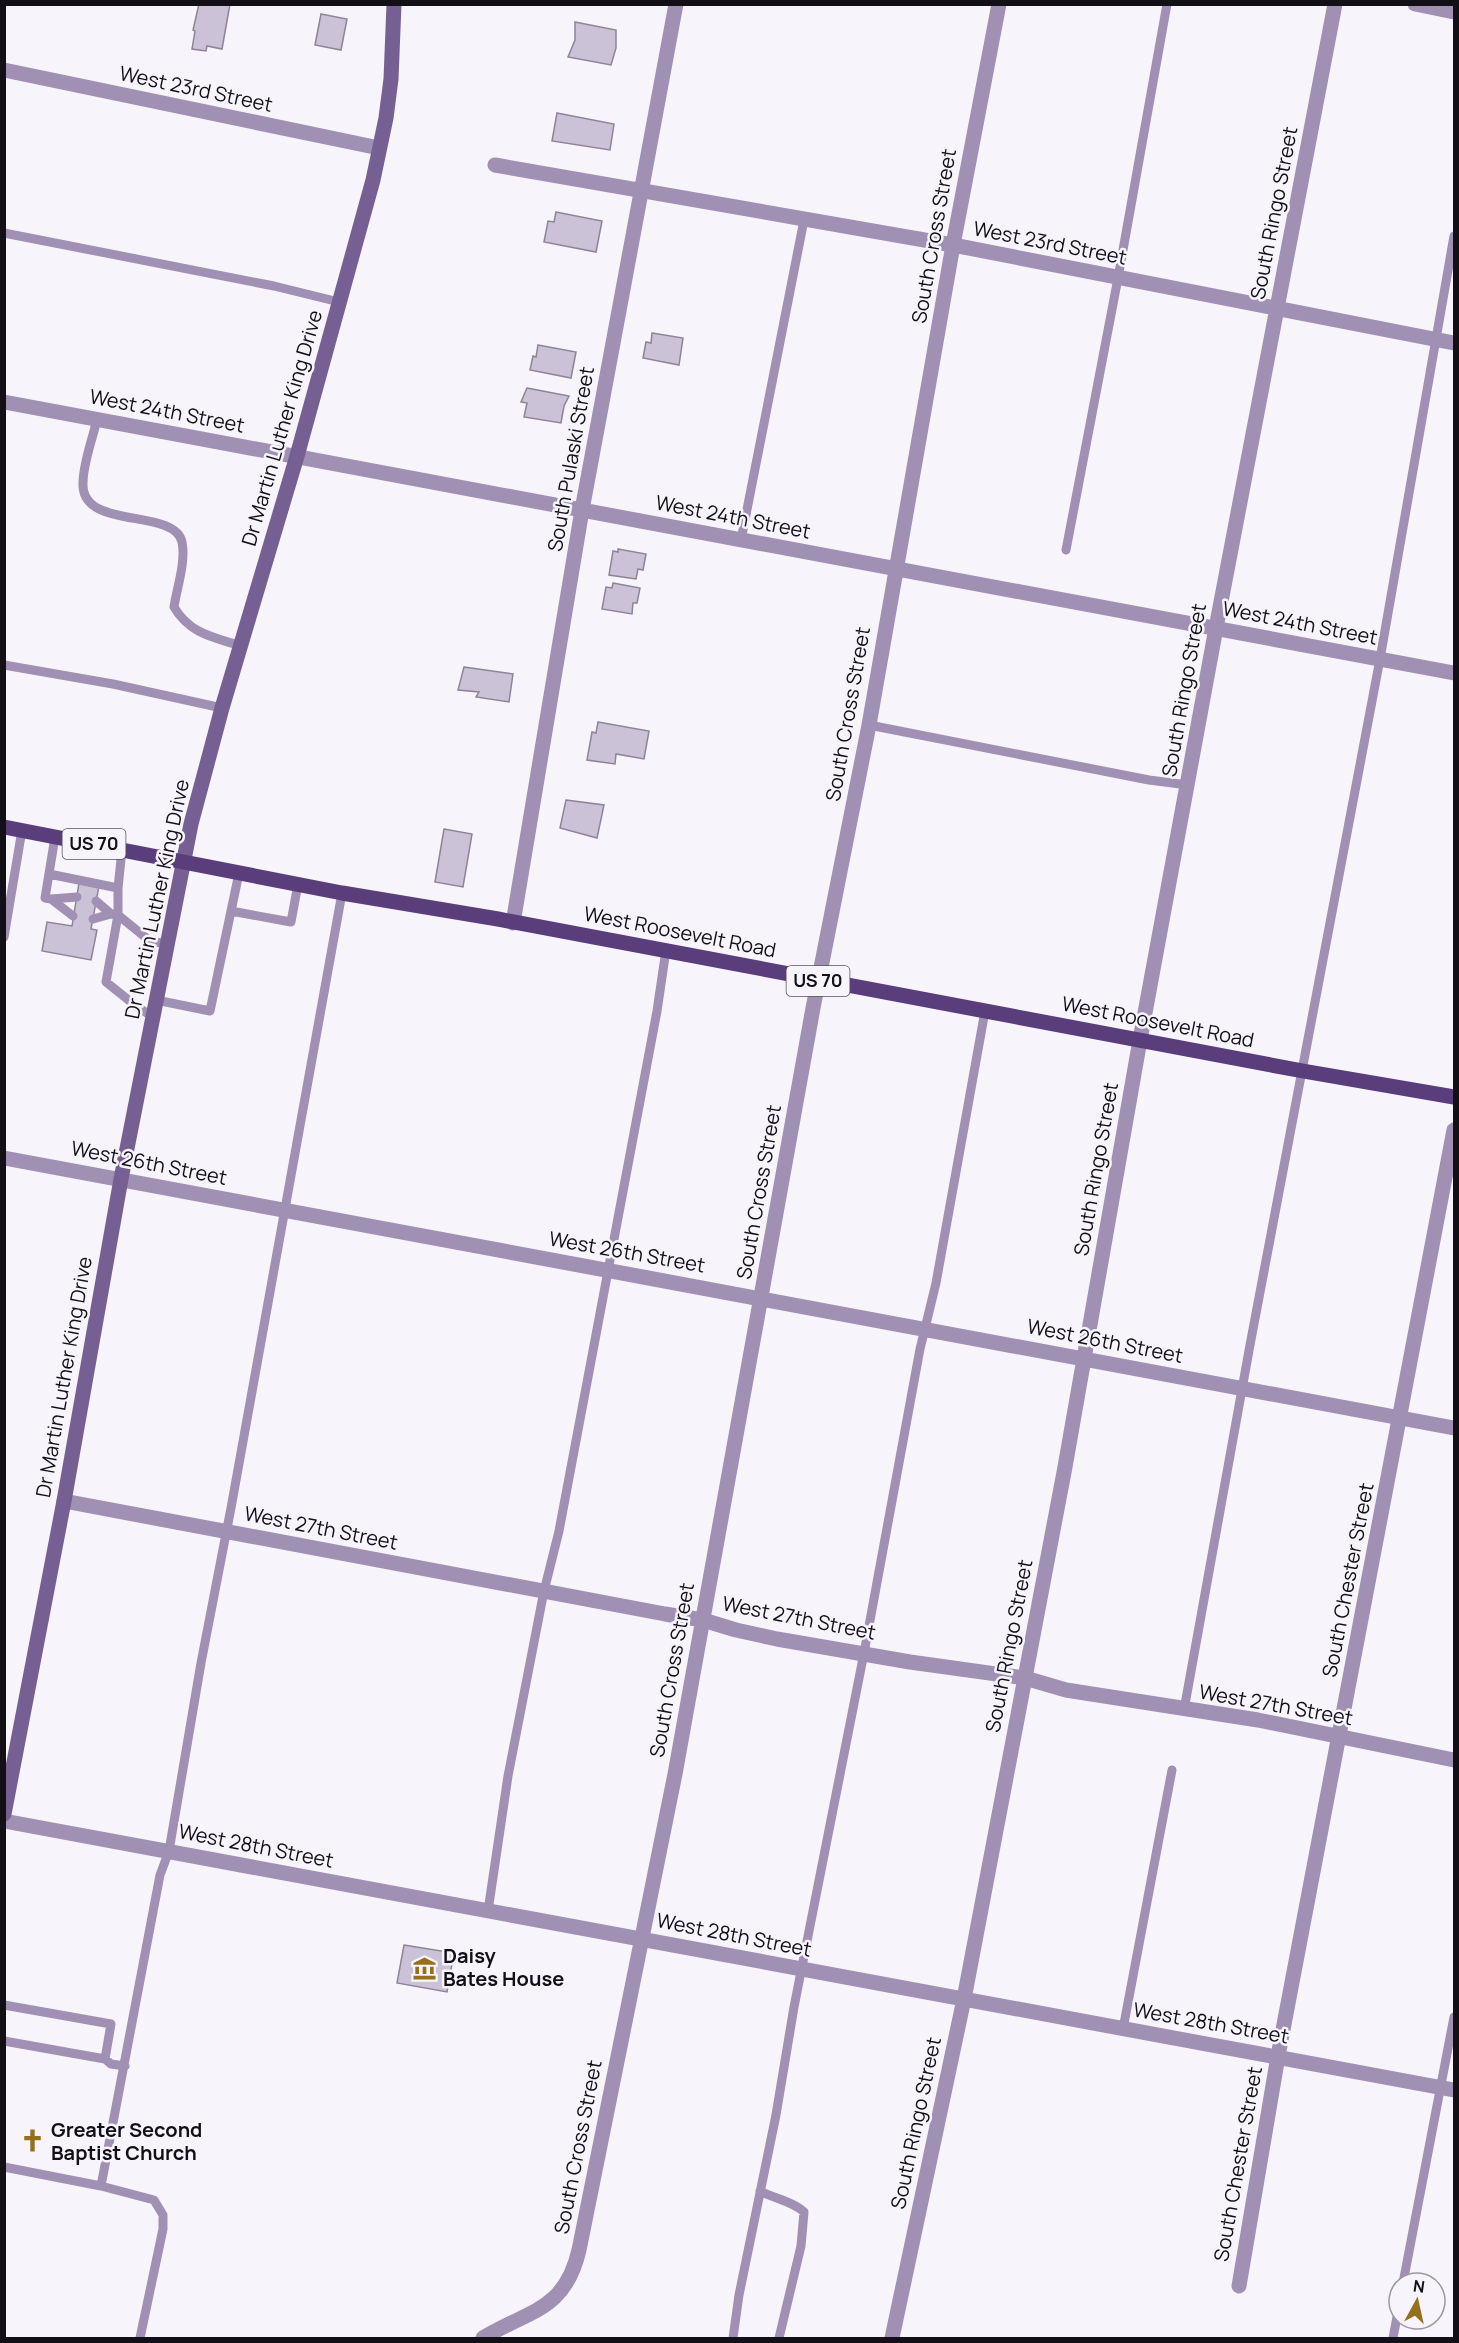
<svg xmlns="http://www.w3.org/2000/svg" width="1459" height="2343" viewBox="0 0 1459 2343" font-family="Manrope,sans-serif">
<rect width="100%" height="100%" fill="#f7f4fc"/>
<path fill="#cbc2d7" stroke="#8c8497" stroke-width="1.5" d="M199 4H230L222 49 207 46 206 51 192 49 195 31 193 30Z
M321 14 347 19 341 50 315 45Z
M575 22 616 30V48L611 65 568 57 575 40Z
M557 113 614 124 610 150 552 141Z
M556 212 602 221 596 252 544 242 548 221 554 222Z
M652 333 683 338 679 365 643 358 646 342 651 343Z
M538 345 576 352 571 378 530 370 533 356 536 357Z
M527 388 569 396 564 406 561 423 524 417 527 403 521 402Z
M618 549 646 554 643 570 638 569 636 579 609 575 613 551 618 552Z
M613 583 640 588 637 603H633L632 614 602 609 606 587 612 588Z
M464 667 513 674 509 702 476 697 479 692 458 690Z
M598 722 649 731 644 759 616 754 615 764 587 760 592 732 596 733Z
M566 800 604 805 597 838 560 828Z
M444 829 472 834 463 887 435 882Z
M79 883 99 886 91 929 97 930 91 960 42 951 47 922 72 926Z
M404 1945 454 1953 447 1992 397 1983Z"/>
<g fill="none" stroke-linecap="round" stroke-linejoin="round">
<path stroke="#9f90b4" stroke-width="9" d="M4 233 274 286 339 302
M97 419C93 438 83 463 83 483 81 531 174 507 182 542 186 562 177 587 174 607 190 634 213 637 241 646
M741 540 804 220
M1066 550 1118 278 1167 4
M4 665 113 684 222 708
M869 725 1149 780 1188 785
M55 837 45 898 51 899 73 916
M49 874 118 888V915L106 982 136 1006 153 1017
M118 888 122 850
M51 899 77 897
M231 911 291 922 298 884
M111 914 118 915 150 941 167 944
M93 919 111 914 96 901
M4 937 22 830
M156 1000 210 1011 239 873
M1184 1710 1250 1345 1380 659 1454 236
M488 1911 508 1776 544 1591 559 1531 657 1011 666 950
M4 2005 111 2024 105 2059
M1123 2029 1172 1770
M4 2041 105 2059 111 2064 125 2066
M4 2167 101 2186 154 2200 163 2215V2229L140 2338
M101 2186 160 1875 169 1851 201 1663 231 1508 342 893
M760 2191C773 2198 794 2202 804 2212L801 2246 779 2338
M1403 2283 1454 2017
M733 2338 739 2295 776 2115 794 2007 864 1653 920 1349 936 1283 985 1011
M1393 2338 1399 2306"/>
<path stroke="#9f90b4" stroke-width="15" d="M1415 4 1454 12
M4 70 379 148
M495 165 953 245 1454 343
M4 402 1454 673
M513 923 582 510 676 4
M4 1158 1454 1428
M64 1501 665 1614 703 1620 736 1630 777 1639 910 1662 1025 1678 1066 1690 1258 1720 1454 1760
M4 1821 1454 2090
M1239 2286 1278 2056 1454 1130
M483 2338C529 2310 565 2311 579 2250L675 1774 813 1008 869 725 953 245 999 4
M892 2338 964 1999 1065 1467 1140 1040 1216 628 1335 4"/>
<path stroke="#766093" stroke-width="15" d="M4 1814 64 1501 121 1179 191 824 222 708 297 456 373 180 386 118 391 79 394 4"/>
<path stroke="#5a3d7b" stroke-width="15" d="M4 827 342 893 498 919 1303 1071 1454 1097"/>
</g>
<defs>
<symbol id="museum-bare" viewBox="-9 -9 18 18"><path d="M0-6L6-3V-2H-6V-3ZM-5-1h2V3h-2ZM-1-1h2V3h-2ZM3-1h2V3H3ZM-6 4H6V6H-6Z" fill="#966f1a" stroke="#f7f4fc" stroke-width="2.5" paint-order="stroke"/></symbol>
<symbol id="church-bare" viewBox="-9 -9 18 18"><path d="M-1.2-6h2.4v3.5h3.3v2.4h-3.3V6h-2.4V-.1h-3.3v-2.4h3.3Z" fill="#966f1a" stroke="#f7f4fc" stroke-width="2.5" paint-order="stroke"/></symbol>
</defs>
<g fill-rule="evenodd">
<use href="#museum-bare" x="408" y="1952" width="33" height="33"/>
<use href="#church-bare" x="16" y="2124" width="33" height="33"/>
</g>
<g text-anchor="middle" stroke-width="5" stroke-linejoin="round" paint-order="stroke">
<g fill="#f7f4fc" stroke="#57545b" stroke-width="1.5">
<rect x="62.5" y="829" width="63" height="30" rx="4.5"/>
<rect x="786.5" y="966" width="63" height="30" rx="4.5"/>
</g>
<g font-size="18" font-weight="bold" fill="#120f16">
<text x="94" y="850">US 70</text>
<text x="818" y="987">US 70</text>
</g>
<g font-size="20" fill="#120f16" stroke="#f7f4fc">
<text transform="translate(196 89) rotate(12)" y="7">West 23rd Street</text>
<text transform="translate(1274 213) rotate(-79)" y="7">South Ringo Street</text>
<text transform="translate(934 236) rotate(-80)" y="7">South Cross Street</text>
<text transform="translate(1050 243) rotate(11)" y="7">West 23rd Street</text>
<text transform="translate(167 411) rotate(11)" y="7">West 24th Street</text>
<text transform="translate(282 428) rotate(-74)" y="7">Dr Martin Luther King Drive</text>
<text transform="translate(571 459) rotate(-80)" y="7">South Pulaski Street</text>
<text transform="translate(733 517) rotate(11)" y="7">West 24th Street</text>
<text transform="translate(1300 623) rotate(11)" y="7">West 24th Street</text>
<text transform="translate(1184 690) rotate(-80)" y="7">South Ringo Street</text>
<text transform="translate(848 714) rotate(-80)" y="7">South Cross Street</text>
<text transform="translate(157 899) rotate(-78)" y="7">Dr Martin Luther King Drive</text>
<text transform="translate(680 932) rotate(11)" y="7">West Roosevelt Road</text>
<text transform="translate(1158 1022) rotate(11)" y="7">West Roosevelt Road</text>
<text transform="translate(149 1163) rotate(11)" y="7">West 26th Street</text>
<text transform="translate(1096 1169) rotate(-80)" y="7">South Ringo Street</text>
<text transform="translate(759 1192) rotate(-80)" y="7">South Cross Street</text>
<text transform="translate(627 1252) rotate(10)" y="7">West 26th Street</text>
<text transform="translate(1105 1341) rotate(11)" y="7">West 26th Street</text>
<text transform="translate(64 1377) rotate(-80)" y="7">Dr Martin Luther King Drive</text>
<text transform="translate(321 1528) rotate(11)" y="7">West 27th Street</text>
<text transform="translate(1348 1580) rotate(-79)" y="7">South Chester Street</text>
<text transform="translate(799 1618) rotate(11)" y="7">West 27th Street</text>
<text transform="translate(1009 1646) rotate(-79)" y="7">South Ringo Street</text>
<text transform="translate(672 1670) rotate(-80)" y="7">South Cross Street</text>
<text transform="translate(1276 1705) rotate(10)" y="7">West 27th Street</text>
<text transform="translate(256 1846) rotate(11)" y="7">West 28th Street</text>
<text transform="translate(734 1935) rotate(11)" y="7">West 28th Street</text>
<text transform="translate(1211 2023) rotate(10)" y="7">West 28th Street</text>
<text transform="translate(916 2123) rotate(-78)" y="7">South Ringo Street</text>
<text transform="translate(578 2147) rotate(-79)" y="7">South Cross Street</text>
<text transform="translate(1238 2164) rotate(-80)" y="7">South Chester Street</text>
</g>
<g font-size="20" font-weight="bold" fill="#120f16" stroke="#f7f4fc" text-anchor="start">
<text x="443" y="1963">Daisy<tspan x="443" dy="23">Bates House</tspan></text>
<text x="51" y="2137">Greater Second<tspan x="51" dy="23">Baptist Church</tspan></text>
</g>
</g>
<rect width="1459" height="2343" fill="none" stroke="#120f16" stroke-width="12"/>
<g transform="translate(1417 2301) rotate(8)"><circle r="28" fill="#f7f4fc" stroke="#9b98a0" stroke-width="1.5"/>
<path d="M0-4.5L10 22L0 15L-10 22Z" fill="#966f1a"/>
<text y="-9" font-size="16" font-weight="bold" text-anchor="middle" fill="#120f16">N</text>
</g>
</svg>
